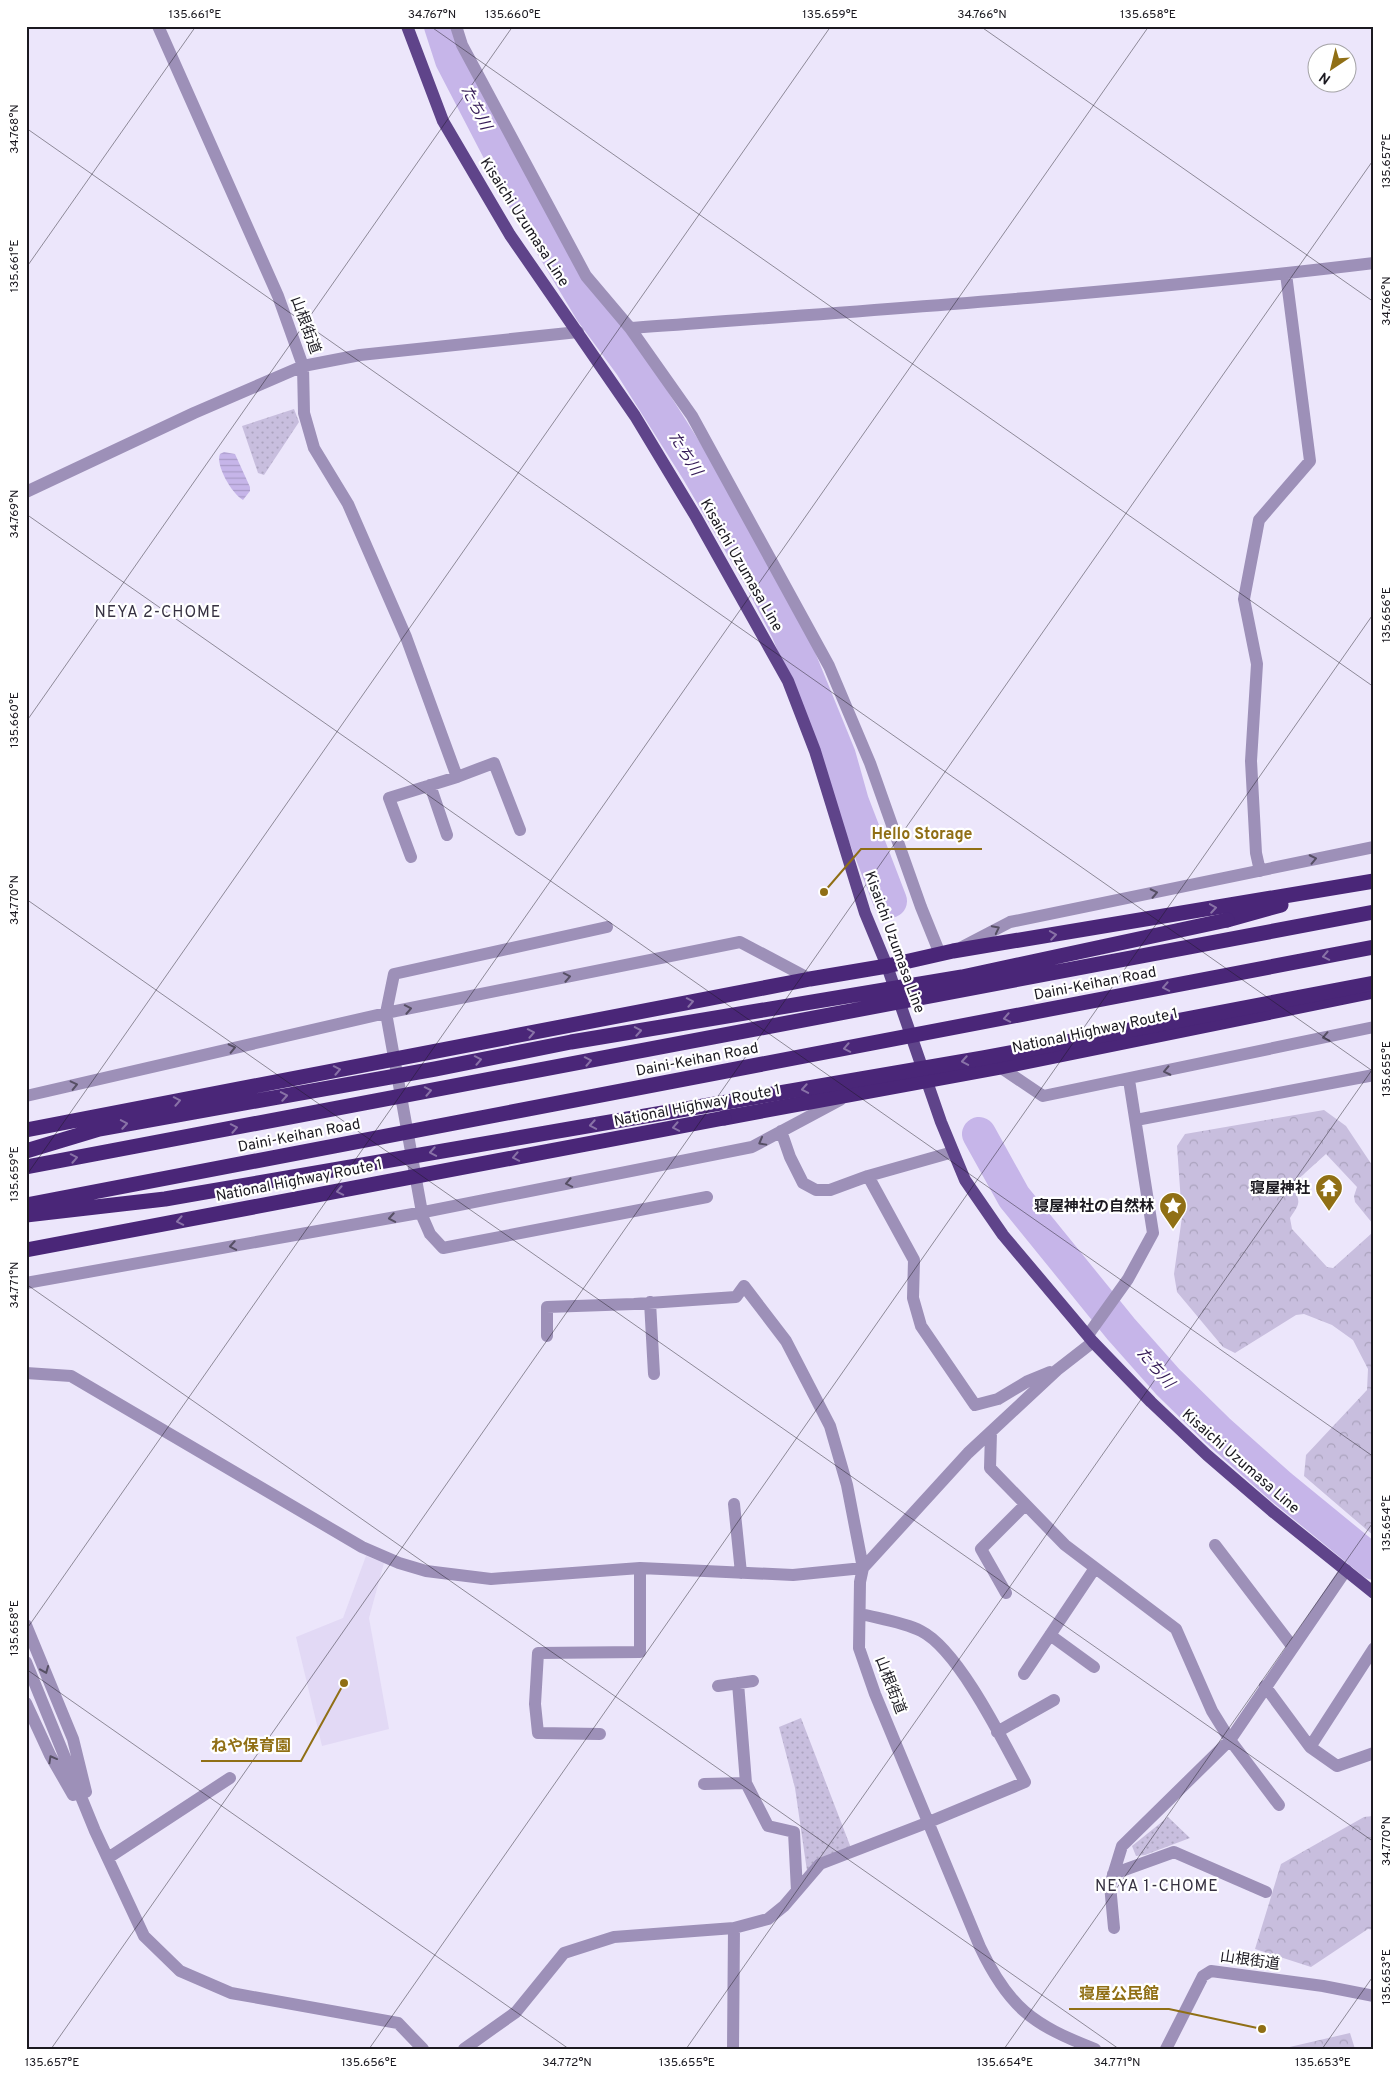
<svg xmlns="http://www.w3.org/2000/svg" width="1400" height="2075" viewBox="0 0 1400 2075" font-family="Overpass,'Noto Sans JP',sans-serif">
<defs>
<pattern id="forest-crowns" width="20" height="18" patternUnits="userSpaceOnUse" patternTransform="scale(1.25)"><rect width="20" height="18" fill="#c8bede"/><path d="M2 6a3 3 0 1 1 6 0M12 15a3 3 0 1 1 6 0" fill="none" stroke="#aba3be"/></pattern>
<pattern id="park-dots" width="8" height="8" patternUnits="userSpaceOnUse" patternTransform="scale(1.25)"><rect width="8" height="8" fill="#c8bede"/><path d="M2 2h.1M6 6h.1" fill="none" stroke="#aba3be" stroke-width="1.8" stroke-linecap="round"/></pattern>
<pattern id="water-rules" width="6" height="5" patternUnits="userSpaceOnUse" patternTransform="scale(1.25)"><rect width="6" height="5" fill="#c6b5e9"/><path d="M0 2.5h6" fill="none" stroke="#aa9bc8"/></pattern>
</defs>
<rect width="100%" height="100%" fill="#ece6fb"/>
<path fill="#e2d9f5" d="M366 1556 384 1563 369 1618 389 1729 322 1746 296 1637 343 1618Z"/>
<path fill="url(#forest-crowns)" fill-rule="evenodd" d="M1324 1110 1346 1126 1374 1168V1536L1304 1476 1306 1455 1367 1390 1368 1369 1353 1340 1332 1325 1304 1314 1296 1315 1235 1353 1223 1347 1177 1292 1174 1274 1182 1217 1177 1146 1185 1134ZM1326 1154 1357 1187 1354 1196 1355 1202 1373 1224 1372 1233 1333 1268 1327 1267 1292 1229 1290 1218C1300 1203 1301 1203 1293 1187L1295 1182Z
M1374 1816V1930L1368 1929 1311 1967 1255 1949 1281 1864 1364 1817Z
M1350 2033 1355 2049H1281Z"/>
<path fill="url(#park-dots)" d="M294 409 299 422 264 475 258 473 242 426Z
M801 1718 851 1848 807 1871 795 1788 779 1727Z
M1168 1817 1190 1838 1145 1855 1136 1856 1132 1846Z"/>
<path fill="url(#water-rules)" d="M224 452 235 454 250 487V491L243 500C232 494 215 465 220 454Z"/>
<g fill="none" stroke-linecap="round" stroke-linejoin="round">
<path stroke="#c6b5e9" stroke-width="34" d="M441 26 452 60 523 197 592 312 631 365 698 471 760 577 788 631 839 756 852 802 890 901
M979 1134 1014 1197 1121 1329 1168 1382 1218 1431 1281 1487 1374 1563"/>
<path stroke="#9d90b8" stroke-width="12" d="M158 26 278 296 303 366 304 413 314 448 348 504 406 637 457 777 389 798 411 857
M456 26 462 45 586 276 630 328 692 416 829 666 870 763 921 907 940 954
M630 328C878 310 1127 293 1374 263
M26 492 194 413 303 366 360 355 578 332
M457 777 494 763 520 830
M430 785 447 835
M1260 871 1256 853 1251 761 1257 664 1244 599 1259 520 1310 461 1286 274
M607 927 394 974 386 1013 423 1218 430 1234 443 1248 707 1197
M962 947 1010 922 1374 847
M1000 1067 1043 1096 1374 1027
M26 1096 386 1013 740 942 810 979
M1136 1120 1374 1075
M781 1131 790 1157 803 1183 816 1190H830L868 1176 953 1152
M868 1176 914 1260 913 1298 921 1326 975 1405 998 1399 1028 1381 1050 1372
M26 1283 424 1212 752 1147 840 1100
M650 1302 654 1374
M1088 1335 1128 1279 1153 1233 1129 1080
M547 1336V1307L634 1304 736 1297 744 1286 786 1341 830 1426 847 1485 863 1568 860 1582 859 1648 875 1694 980 1947C1009 2008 1033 2025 1095 2049
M26 1373 71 1376 362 1547 399 1563 426 1571 491 1579 640 1568 793 1575 863 1568 968 1453 1057 1370 1093 1342
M991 1432 990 1468 1065 1545 1176 1629 1212 1711 1230 1740 1279 1805
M734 1504 741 1573
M1215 1545 1292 1646
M1006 1593 981 1549 1025 1505
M26 1625 73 1739 86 1792
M1050 1635 1094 1667
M1374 1648 1310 1747 1337 1766 1374 1753
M26 1662 95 1831 144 1936 180 1971 231 1993 398 2023 423 2049
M1024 1674 1095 1568
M738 1683 746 1783 768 1826 794 1832 797 1891
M718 1686 753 1681
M1265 1686 1310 1747
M26 1703 50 1755 73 1795
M997 1732 1054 1700
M600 1734 538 1733 535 1704 538 1653 640 1652V1568
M704 1784 746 1783
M108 1858 230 1778
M1113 1874 1174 1852 1266 1892
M1114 1928 1110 1885 1122 1846 1230 1740 1346 1570
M464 2049 516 2012 564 1953 614 1937 734 1928 768 1919 784 1906 820 1864 929 1822 1025 1782C1004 1743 959 1650 921 1631 903 1622 881 1619 861 1614
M733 2049 734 1928
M1166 2049 1203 1976 1211 1971 1323 1986 1374 1996"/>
<path stroke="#5f448a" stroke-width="12" d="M407 26 443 121 510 235 635 416 696 517 788 681 815 751 865 913 887 966 941 1122 965 1180 1003 1235 1093 1342 1151 1402 1207 1455 1272 1511 1374 1593"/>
<path stroke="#4a2678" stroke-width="15" d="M1227 920 1281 905
M887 966 953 951 1374 881
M724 1118 1000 1067 1374 991"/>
<path stroke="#4a2678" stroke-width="15" d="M26 1130 810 979 887 966
M26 1151 99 1129 435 1069 571 1042 962 977 1227 920
M26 1167 1374 912
M26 1205 1374 947
M26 1215 165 1199 581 1127 983 1058 1374 983
M26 1250 724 1118"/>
</g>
<defs><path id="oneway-chevron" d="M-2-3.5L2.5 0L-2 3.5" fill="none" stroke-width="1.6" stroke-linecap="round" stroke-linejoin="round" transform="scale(1.25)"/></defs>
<g stroke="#564f64">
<use href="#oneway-chevron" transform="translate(1313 859) rotate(-12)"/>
<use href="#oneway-chevron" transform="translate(1154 893) rotate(-12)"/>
<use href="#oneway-chevron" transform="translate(996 929) rotate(-27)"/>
<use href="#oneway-chevron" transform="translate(567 977) rotate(-11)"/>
<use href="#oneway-chevron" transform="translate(408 1009) rotate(-11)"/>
<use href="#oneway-chevron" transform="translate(1326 1037) rotate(168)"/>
<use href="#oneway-chevron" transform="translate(232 1048) rotate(-13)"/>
<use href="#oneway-chevron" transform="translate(1167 1071) rotate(168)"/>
<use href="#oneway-chevron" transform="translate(74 1085) rotate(-13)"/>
<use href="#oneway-chevron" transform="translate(762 1142) rotate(151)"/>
<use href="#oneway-chevron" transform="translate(569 1183) rotate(169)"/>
<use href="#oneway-chevron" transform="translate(392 1218) rotate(170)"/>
<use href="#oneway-chevron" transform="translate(233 1246) rotate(170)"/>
<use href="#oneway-chevron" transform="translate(45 1670) rotate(68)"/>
<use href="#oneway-chevron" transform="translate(52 1759) rotate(-119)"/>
</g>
<g stroke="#8972a7">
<use href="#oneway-chevron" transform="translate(1213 908) rotate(-9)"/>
<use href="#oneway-chevron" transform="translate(1053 935) rotate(-9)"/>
<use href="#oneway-chevron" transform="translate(1326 956) rotate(169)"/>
<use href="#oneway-chevron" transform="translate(1166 987) rotate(169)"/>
<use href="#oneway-chevron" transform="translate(690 1002) rotate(-11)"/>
<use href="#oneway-chevron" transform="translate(1007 1018) rotate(169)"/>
<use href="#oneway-chevron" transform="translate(638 1031) rotate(-10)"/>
<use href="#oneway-chevron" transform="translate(531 1033) rotate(-11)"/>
<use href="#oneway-chevron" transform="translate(847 1048) rotate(169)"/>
<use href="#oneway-chevron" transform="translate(478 1060) rotate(-11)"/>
<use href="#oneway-chevron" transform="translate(588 1061) rotate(-11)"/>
<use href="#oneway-chevron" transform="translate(965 1061) rotate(170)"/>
<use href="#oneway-chevron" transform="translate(337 1070) rotate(-11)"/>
<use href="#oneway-chevron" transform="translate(805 1089) rotate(170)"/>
<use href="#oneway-chevron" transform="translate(428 1091) rotate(-11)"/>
<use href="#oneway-chevron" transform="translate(284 1096) rotate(-10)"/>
<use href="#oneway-chevron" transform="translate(177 1101) rotate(-11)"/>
<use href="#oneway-chevron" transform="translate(124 1124) rotate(-10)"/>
<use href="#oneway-chevron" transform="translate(593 1125) rotate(170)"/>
<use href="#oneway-chevron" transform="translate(676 1127) rotate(169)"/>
<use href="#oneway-chevron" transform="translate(234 1128) rotate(-11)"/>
<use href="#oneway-chevron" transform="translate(433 1152) rotate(170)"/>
<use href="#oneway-chevron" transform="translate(516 1157) rotate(169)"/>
<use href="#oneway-chevron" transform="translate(74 1158) rotate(-11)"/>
<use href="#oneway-chevron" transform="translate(340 1191) rotate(169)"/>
<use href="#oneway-chevron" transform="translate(180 1221) rotate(169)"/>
</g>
<path fill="none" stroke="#1b1920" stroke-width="1" stroke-opacity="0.45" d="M430 26 1374 687M980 26 1374 302M26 128 1374 1072M26 268 196 26M26 514 1374 1457M26 722 513 26M26 899 1374 1842M26 1176 831 26M26 1284 1119 2049M26 1630 1149 26M26 1669 569 2049M51 2049 1374 159M369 2049 1374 613M686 2049 1374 1067M1004 2049 1374 1521M1322 2049 1374 1975"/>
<defs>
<symbol id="temple-pin" viewBox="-11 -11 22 30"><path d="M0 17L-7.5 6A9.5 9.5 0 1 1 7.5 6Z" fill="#906f15" stroke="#fff"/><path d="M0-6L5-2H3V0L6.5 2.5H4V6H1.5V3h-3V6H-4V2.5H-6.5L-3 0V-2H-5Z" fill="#fff"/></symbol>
<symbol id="sight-pin" viewBox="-11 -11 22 30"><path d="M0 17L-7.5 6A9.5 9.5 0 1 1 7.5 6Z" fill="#906f15" stroke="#fff"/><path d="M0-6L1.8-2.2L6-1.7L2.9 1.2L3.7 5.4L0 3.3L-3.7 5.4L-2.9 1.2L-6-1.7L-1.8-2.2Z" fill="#fff"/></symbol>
</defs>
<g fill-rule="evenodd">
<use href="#temple-pin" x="1313" y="1172" width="32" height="43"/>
<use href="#sight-pin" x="1157" y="1190" width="32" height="43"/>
</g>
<g text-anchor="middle" stroke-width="4.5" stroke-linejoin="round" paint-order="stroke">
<g font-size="15" fill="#1b1920" stroke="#fff">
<text transform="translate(525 222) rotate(57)" y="5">Kisaichi Uzumasa Line</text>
<text transform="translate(306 325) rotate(70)" y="5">山根街道</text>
<text transform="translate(742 565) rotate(60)" y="5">Kisaichi Uzumasa Line</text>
<text transform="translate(895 942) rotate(70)" y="5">Kisaichi Uzumasa Line</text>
<text transform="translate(1095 983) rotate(-11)" y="5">Daini-Keihan Road</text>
<text transform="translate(1095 1030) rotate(-12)" y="5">National Highway Route 1</text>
<text transform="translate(697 1059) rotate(-11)" y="5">Daini-Keihan Road</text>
<text transform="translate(697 1105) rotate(-11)" y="5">National Highway Route 1</text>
<text transform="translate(299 1135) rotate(-11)" y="5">Daini-Keihan Road</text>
<text transform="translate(299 1180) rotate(-11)" y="5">National Highway Route 1</text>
<text transform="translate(1241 1461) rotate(41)" y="5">Kisaichi Uzumasa Line</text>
<text transform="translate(891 1685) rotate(69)" y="5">山根街道</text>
<text transform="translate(1250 1960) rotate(8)" y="5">山根街道</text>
</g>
<g font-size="15" font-weight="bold" fill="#1b1920" stroke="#fff" text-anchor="end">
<text x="1310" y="1193">寝屋神社</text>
<text x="1154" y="1211">寝屋神社の自然林</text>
</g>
<g font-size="16" font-style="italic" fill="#341a56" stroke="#fff">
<text transform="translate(477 107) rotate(63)" y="6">たち川</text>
<text transform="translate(686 453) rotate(58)" y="6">たち川</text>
<text transform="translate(1156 1367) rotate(49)" y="6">たち川</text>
</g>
<g font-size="16" letter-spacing="1" fill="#363141" stroke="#fff">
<text x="158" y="617">NEYA 2-CHOME</text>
<text x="1157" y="1891">NEYA 1-CHOME</text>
</g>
</g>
<path fill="none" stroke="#906f15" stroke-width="2" d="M824 892L861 849H982M344 1683L301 1761H201M1262 2029L1169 2009H1069"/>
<g fill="#906f15" stroke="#fff" stroke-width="2">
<circle cx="824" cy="892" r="5"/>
<circle cx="344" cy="1683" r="5"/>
<circle cx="1262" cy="2029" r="5"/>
</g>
<g font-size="16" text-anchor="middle" font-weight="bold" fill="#906f15" stroke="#fff" stroke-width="4.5" stroke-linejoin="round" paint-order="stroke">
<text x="922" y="839">Hello Storage</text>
<text x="251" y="1751">ねや保育園</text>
<text x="1119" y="1999">寝屋公民館</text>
</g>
<rect width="1400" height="2075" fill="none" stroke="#ffffff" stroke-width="55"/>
<g transform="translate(1332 68) rotate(215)"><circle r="24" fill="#ffffff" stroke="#a4a3a6"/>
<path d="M0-4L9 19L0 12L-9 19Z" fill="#906f15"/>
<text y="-8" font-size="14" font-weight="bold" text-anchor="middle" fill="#1b1920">N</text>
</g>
<rect x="28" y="28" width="1344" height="2020" fill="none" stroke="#1b1920" stroke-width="2"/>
<g font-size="12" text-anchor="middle" fill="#1b1920">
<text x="195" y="18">135.661°E</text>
<text x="432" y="18">34.767°N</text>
<text x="513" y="18">135.660°E</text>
<text x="830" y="18">135.659°E</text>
<text x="982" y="18">34.766°N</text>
<text x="1148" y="18">135.658°E</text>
<text transform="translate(14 129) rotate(-90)" y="4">34.768°N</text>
<text transform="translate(1386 161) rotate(-90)" y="4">135.657°E</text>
<text transform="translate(14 266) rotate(-90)" y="4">135.661°E</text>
<text transform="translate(1386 301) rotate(-90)" y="4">34.766°N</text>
<text transform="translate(14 514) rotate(-90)" y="4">34.769°N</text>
<text transform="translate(1386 615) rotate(-90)" y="4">135.656°E</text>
<text transform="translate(14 720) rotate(-90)" y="4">135.660°E</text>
<text transform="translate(14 900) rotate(-90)" y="4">34.770°N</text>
<text transform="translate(1386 1069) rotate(-90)" y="4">135.655°E</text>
<text transform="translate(14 1174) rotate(-90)" y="4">135.659°E</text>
<text transform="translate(14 1285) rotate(-90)" y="4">34.771°N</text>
<text transform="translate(1386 1523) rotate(-90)" y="4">135.654°E</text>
<text transform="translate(14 1628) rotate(-90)" y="4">135.658°E</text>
<text transform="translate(1386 1841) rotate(-90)" y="4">34.770°N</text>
<text transform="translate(1386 1977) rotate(-90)" y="4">135.653°E</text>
<text x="52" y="2066">135.657°E</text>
<text x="369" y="2066">135.656°E</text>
<text x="567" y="2066">34.772°N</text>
<text x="687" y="2066">135.655°E</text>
<text x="1005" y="2066">135.654°E</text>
<text x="1117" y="2066">34.771°N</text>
<text x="1323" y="2066">135.653°E</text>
</g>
</svg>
